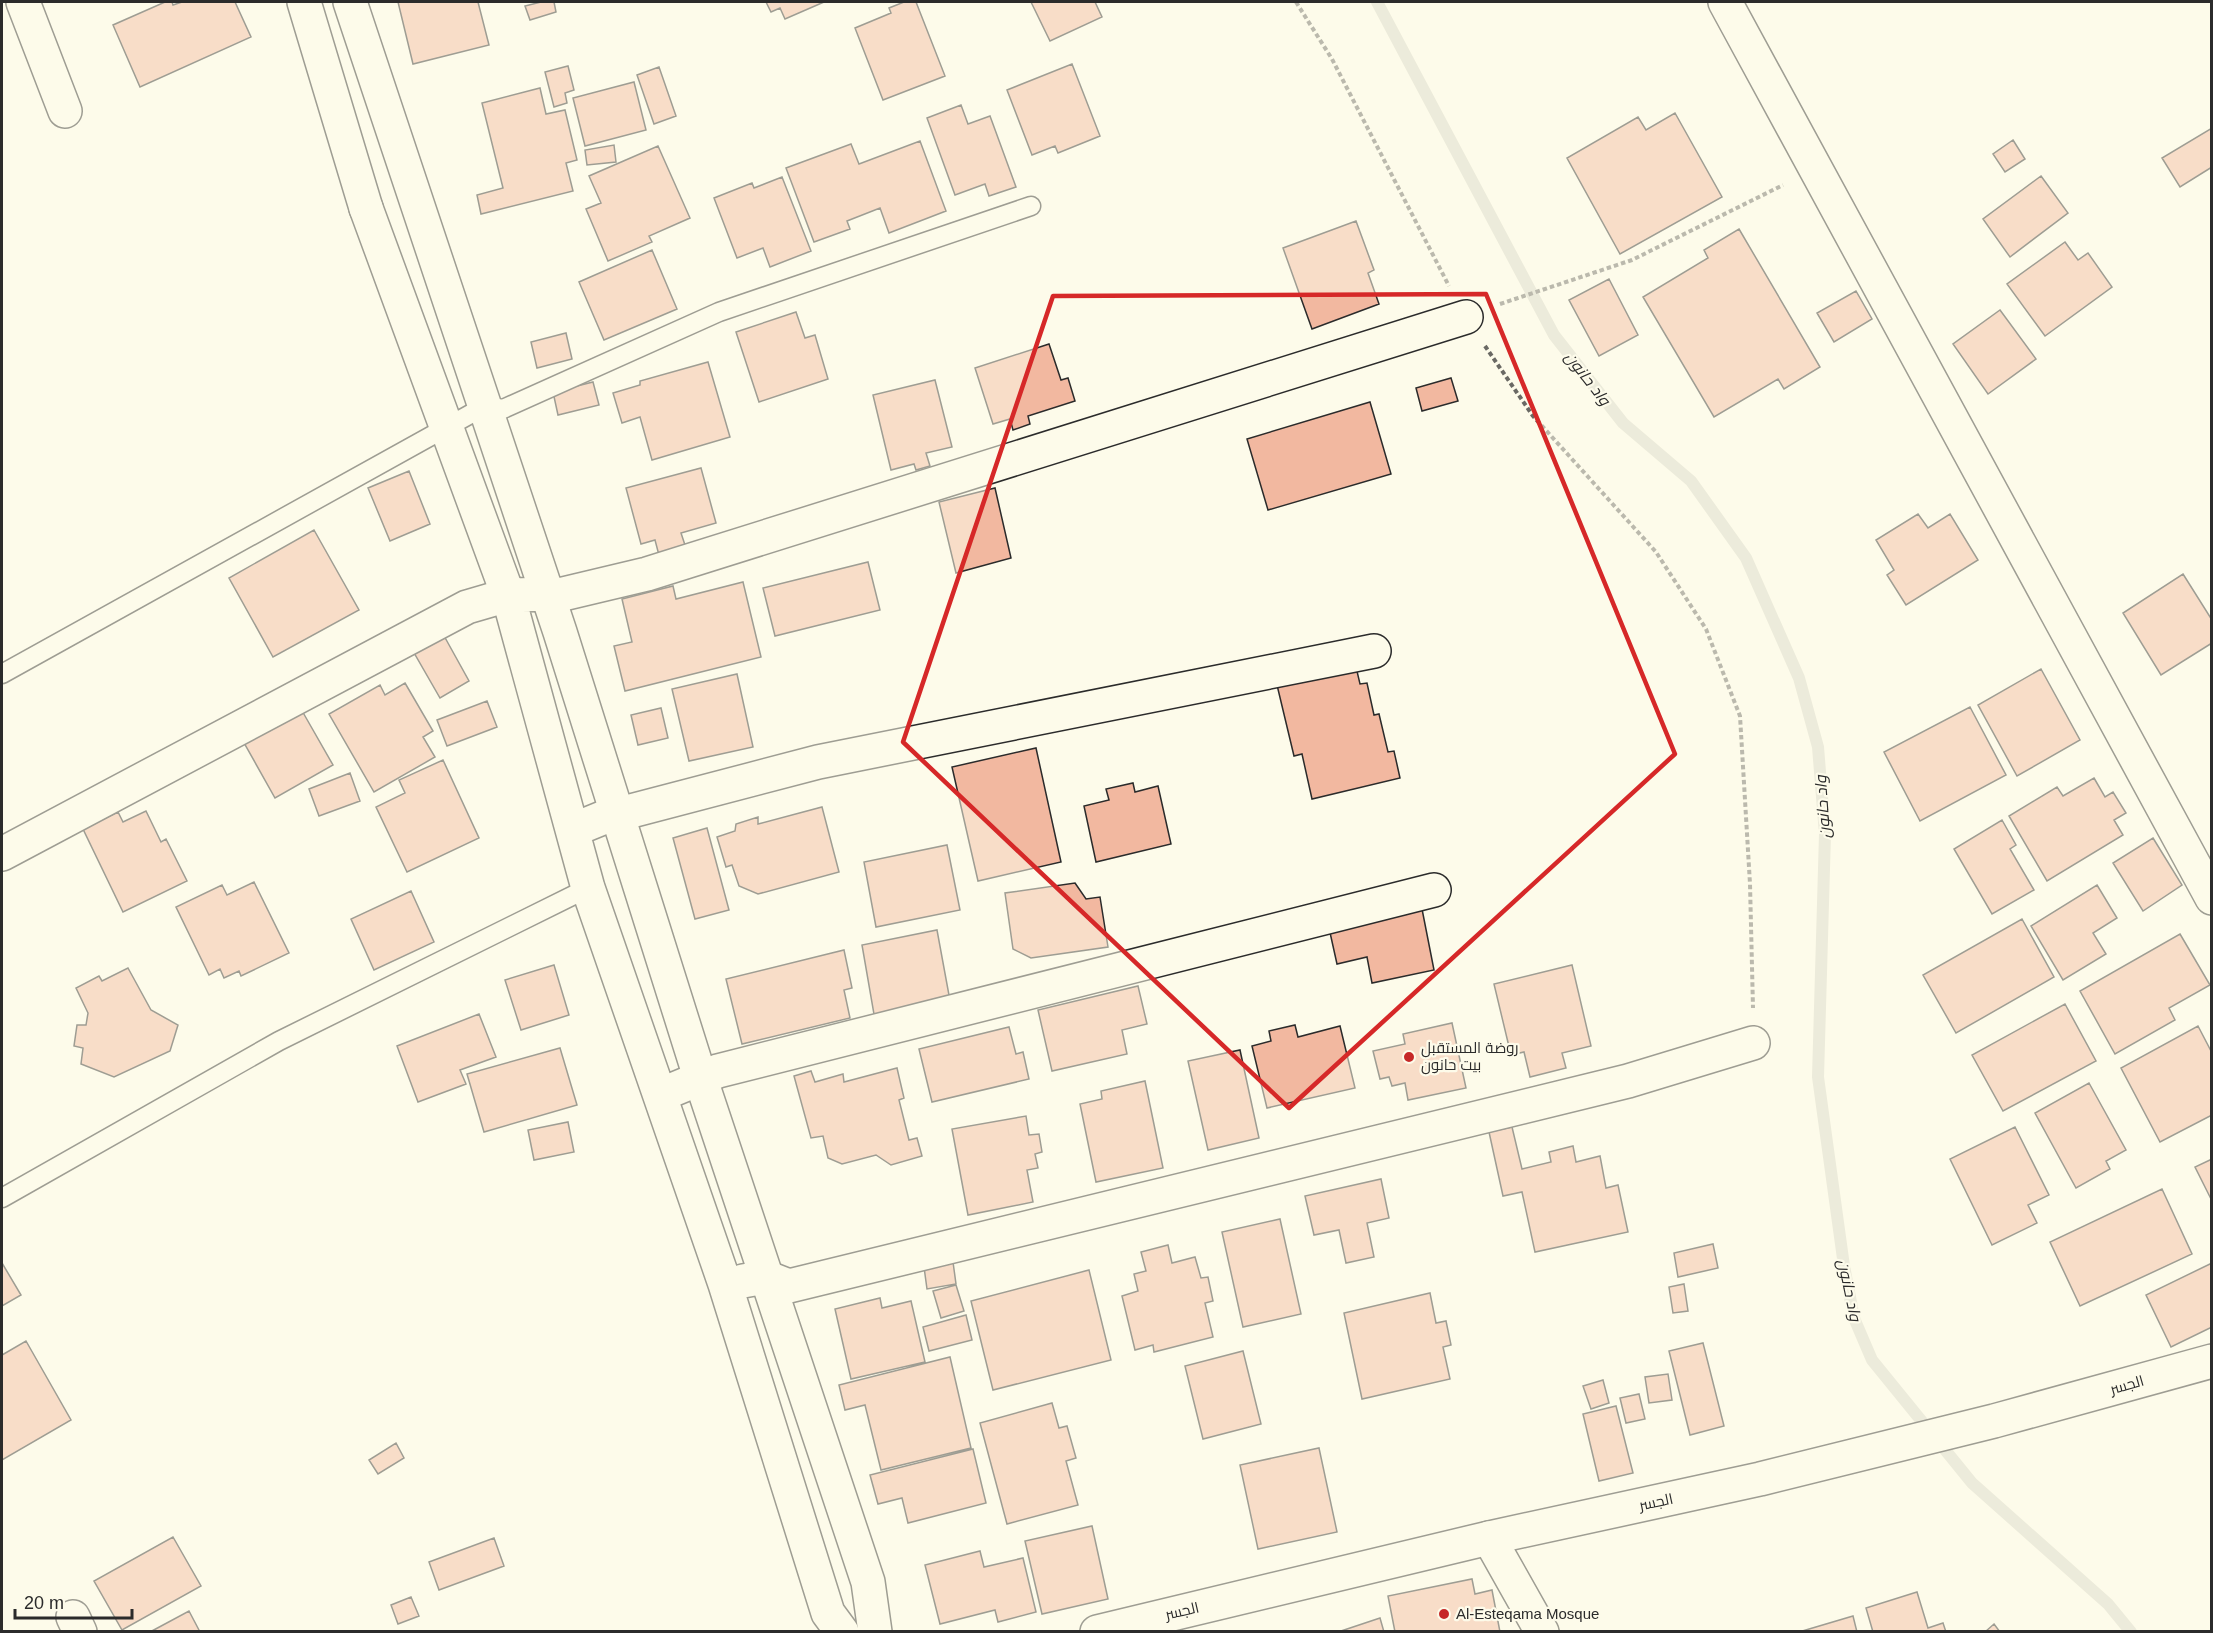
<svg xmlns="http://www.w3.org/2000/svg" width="2213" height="1633" viewBox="0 0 2213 1633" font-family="Arial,Cairo,sans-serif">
<rect width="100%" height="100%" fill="#fdfbea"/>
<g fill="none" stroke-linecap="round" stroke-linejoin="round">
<path stroke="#d8d7c9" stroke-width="12" d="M1377 2 1554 335 1623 423 1691 481 1746 558 1799 678 1818 747 1825 834 1818 1077 1844 1266 1854 1318 1872 1360 1972 1483 2108 1604 2131 1632"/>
</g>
<path fill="#f2b8a0" stroke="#2b2b2b" stroke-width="1.5" d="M165 2H172L173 5 182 2H235L251 37 140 87 113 25Z
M398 2H478L489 45 413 64Z
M541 2H554L556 12 530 20 525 6Z
M766 2H824L785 19 780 8 771 12Z
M904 2H916L945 76 883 100 855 28 891 13 889 8Z
M1031 2H1095L1102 17 1050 41Z
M1072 64 1100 136 1058 153 1055 146 1032 155 1007 90Z
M568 66 574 90 565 93 567 103 554 107 545 72Z
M659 67 676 116 654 124 637 75Z
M634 82 646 130 585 146 573 98Z
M540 88 546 114 565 110 577 160 566 163 573 191 481 214 477 195 503 188 482 103Z
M961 105 968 124 990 116 1016 187 989 196 985 184 955 195 927 118Z
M1675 113 1722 197 1620 254 1567 158 1638 117 1646 130Z
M2212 128V167L2180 187 2162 158Z
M2013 140 2025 159 2005 172 1993 154Z
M920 141 946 211 889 233 880 208 847 221 850 229 814 242 786 168 851 144 859 164Z
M614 145 616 162 587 165 585 150Z
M658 146 690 218 649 236 652 242 608 261 586 209 601 203 589 176Z
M2041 176 2068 213 2010 257 1983 219Z
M782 177 811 251 770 267 763 248 737 258 714 198 752 183 754 188Z
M1356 221 1374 270 1368 273 1379 304 1312 329 1283 248Z
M1739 229 1820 367 1784 389 1778 379 1714 417 1643 297 1708 258 1704 250Z
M2065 242 2078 260 2088 253 2112 287 2045 336 2007 284Z
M652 250 677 309 604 340 579 282Z
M1609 279 1638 335 1599 356 1569 300Z
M1856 291 1872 319 1834 342 1817 313Z
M2000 310 2036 359 1988 394 1953 344Z
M796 312 805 338 815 335 828 379 759 402 736 332Z
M566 333 572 359 537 368 531 342Z
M1049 344 1061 380 1068 378 1075 401 1028 416 1030 424 1013 430 1010 419 993 424 975 368Z
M708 362 730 437 652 460 640 417 622 423 613 393 640 385V381Z
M1451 378 1458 401 1422 411 1416 388Z
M935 380 952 447 926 453 930 466 916 470 914 464 891 470 873 395Z
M593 382 599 405 558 415 553 392Z
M1370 402 1391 474 1268 510 1247 439Z
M701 468 716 523 681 533 687 551 660 559 655 540 641 544 626 488Z
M409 471 430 524 390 541 368 488Z
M995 488 1011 558 956 573 939 502Z
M1918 514 1928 528 1950 514 1978 560 1906 605 1887 575 1894 570 1876 540Z
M314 530 359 610 273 657 229 578Z
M868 562 880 610 775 636 763 588Z
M2183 574 2212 620V643L2161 675 2123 613Z
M743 582 761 657 625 691 614 646 632 642 622 599 673 586 676 599Z
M443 634 469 681 440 698 413 651Z
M1356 667 1360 684 1367 683 1374 715 1379 714 1388 752 1394 751 1400 778 1312 799 1302 754 1294 756 1277 685Z
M2041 669 2080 740 2017 776 1978 705Z
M737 674 753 747 689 761 672 689Z
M405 683 433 731 423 737 435 757 374 792 329 714 380 685 385 695Z
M487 701 497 727 447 746 437 720Z
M1970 707 2006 775 1920 821 1884 752Z
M661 708 668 738 638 745 631 715Z
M301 709 333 765 275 798 243 741Z
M1036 748 1061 862 978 881 952 767Z
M443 760 479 838 407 872 376 807 405 793 399 780Z
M350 773 360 801 319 816 309 789Z
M2094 778 2105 797 2113 792 2126 813 2114 820 2123 835 2047 881 2009 816 2057 787 2063 796Z
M1133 783 1135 792 1158 786 1171 844 1096 862 1084 806 1109 800 1106 789Z
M822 807 839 872 758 894 739 886 732 865 726 867 717 837 735 831 736 824 758 817V824Z
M146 811 161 842 166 839 187 881 123 912 83 829 118 812 123 822Z
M2002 820 2016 845 2010 849 2034 890 1992 914 1954 849Z
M707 828 729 910 695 919 673 838Z
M2153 838 2182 885 2143 911 2113 863Z
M947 845 960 910 876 927 864 862Z
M254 882 289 953 241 976 239 971 224 978 220 969 209 975 176 907 222 885 227 895Z
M1075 883 1086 899 1100 897 1108 947 1031 958 1013 949 1005 893Z
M2097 885 2117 918 2093 933 2106 954 2063 980 2031 926Z
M411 891 434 942 374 970 351 919Z
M1422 909 1434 970 1372 983 1367 957 1337 964 1329 928Z
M2022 919 2054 977 1956 1033 1923 975Z
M937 930 951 1006 875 1020 862 945Z
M2180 934 2210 985 2169 1008 2175 1020 2115 1054 2080 991Z
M844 950 852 988 844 990 850 1018 742 1044 726 979Z
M554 965 569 1015 521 1030 505 980Z
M1572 965 1591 1046 1562 1053 1566 1068 1530 1077 1524 1052 1511 1055 1494 984Z
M128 968 151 1010 178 1025 170 1051 114 1077 81 1064 83 1048 74 1046 77 1025H86L88 1013 76 988 99 976 102 981Z
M1138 986 1147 1024 1122 1030 1127 1054 1052 1071 1038 1010Z
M2065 1004 2096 1061 2003 1111 1972 1055Z
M479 1014 496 1057 460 1070 466 1084 418 1102 397 1046Z
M1452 1023 1466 1088 1408 1100 1405 1083 1392 1086 1389 1077 1380 1079 1373 1051 1405 1044 1403 1034Z
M1295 1025 1298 1037 1340 1026 1355 1088 1267 1108 1252 1046 1271 1041 1269 1031Z
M2198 1026 2212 1053V1115L2160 1142 2121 1068Z
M1009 1027 1016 1054 1023 1052 1029 1079 932 1102 919 1049Z
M560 1048 577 1105 484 1132 467 1074Z
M1240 1050 1259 1138 1208 1150 1188 1061Z
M897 1068 904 1098 899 1100 909 1140 917 1138 922 1156 891 1165 876 1155 842 1164 828 1158 823 1136 811 1138 794 1076 811 1071 815 1082 843 1074 844 1082Z
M1145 1081 1163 1168 1096 1182 1080 1104 1102 1099 1101 1091Z
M2089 1083 2126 1150 2106 1161 2110 1169 2076 1188 2035 1113Z
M1026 1116 1029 1135 1039 1134 1042 1152 1035 1154 1038 1168 1027 1170 1033 1202 968 1215 952 1129Z
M568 1122 574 1152 534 1160 528 1130Z
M1512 1127 1522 1169 1551 1162 1549 1152 1573 1146 1576 1162 1600 1156 1606 1188 1618 1185 1628 1232 1535 1252 1522 1192 1503 1196 1489 1132Z
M2015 1127 2049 1195 2028 1205 2037 1223 1992 1245 1950 1159Z
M2212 1159V1201L2195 1167Z
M1381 1179 1389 1218 1367 1223 1374 1257 1346 1263 1339 1230 1314 1235 1305 1196Z
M2162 1189 2192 1254 2080 1306 2050 1242Z
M1280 1219 1301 1314 1243 1327 1222 1232Z
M1713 1244 1718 1268 1678 1277 1674 1253Z
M1168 1245 1172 1263 1195 1257 1201 1278 1208 1277 1213 1301 1205 1303 1213 1337 1154 1352 1153 1345 1135 1350 1122 1296 1138 1291 1134 1274 1146 1271 1141 1252Z
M953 1262 956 1284 927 1289 924 1267Z
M2 1263 21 1295 2 1306Z
M2212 1263V1327L2171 1347 2146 1295Z
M1089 1270 1111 1360 993 1390 971 1301Z
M1684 1284 1688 1311 1673 1313 1669 1287Z
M956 1285 964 1311 941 1318 933 1291Z
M1430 1293 1436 1323 1446 1321 1451 1345 1443 1347 1450 1379 1362 1399 1344 1313Z
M880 1298 882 1308 911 1301 925 1362 851 1379 835 1309Z
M966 1315 972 1340 929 1351 923 1327Z
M26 1341 71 1420 2 1460V1355Z
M1703 1343 1724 1426 1690 1435 1669 1351Z
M1243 1351 1261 1424 1203 1439 1185 1366Z
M950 1357 971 1448 881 1470 865 1405 845 1410 839 1385Z
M1668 1374 1672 1400 1649 1403 1645 1377Z
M1603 1380 1609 1403 1591 1409 1583 1386Z
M1639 1394 1645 1419 1626 1423 1620 1398Z
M1052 1403 1059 1428 1067 1426 1076 1458 1066 1461 1078 1505 1007 1524 980 1423Z
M1616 1406 1633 1473 1599 1481 1583 1414Z
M396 1443 404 1458 378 1474 369 1460Z
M1319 1448 1337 1532 1258 1549 1240 1465Z
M973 1449 986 1503 908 1523 902 1498 878 1504 870 1475Z
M1092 1526 1108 1599 1042 1614 1025 1541Z
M173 1537 201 1586 122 1630 94 1581Z
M494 1538 504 1566 439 1590 429 1562Z
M980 1551 984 1567 1023 1558 1036 1612 998 1622 995 1610 940 1624 925 1565Z
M1472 1579 1475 1594 1492 1590 1500 1632H1395L1388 1596Z
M1917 1592 1928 1628 1943 1623 1946 1632H1873L1866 1608Z
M411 1597 419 1616 398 1624 391 1605Z
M189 1611 200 1632H150Z
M1853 1616 1857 1632H1799Z
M1380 1618 1384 1632H1338Z
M1994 1624 2000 1632H1985Z"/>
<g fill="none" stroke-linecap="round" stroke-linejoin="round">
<defs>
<path id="service" d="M2 674 485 406 503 409 719 312 1031 206
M2 1198 279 1041 588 888"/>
<path id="minor" d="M23 2 65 111
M1725 2 2212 898
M366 208 508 595 588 888 725 1284 828 1613 842 1632
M573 830 617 812 631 811 818 762 1374 651
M2 854 467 607 508 595 563 594 647 574 1466 317
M660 1095 718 1071 1434 890
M743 1281 766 1277 789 1286 1628 1081 1753 1043
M1489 1538 1542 1632
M73 1617 80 1632"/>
<path id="tertiary" d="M304 2 366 208
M350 2 560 632 700 1077 868 1582 875 1632
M1097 1632 1489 1538 1760 1479 1994 1421 2212 1361"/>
</defs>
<use href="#service" stroke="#2b2b2b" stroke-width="21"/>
<use href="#minor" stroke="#2b2b2b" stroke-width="36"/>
<use href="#tertiary" stroke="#2b2b2b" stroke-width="36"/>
<path stroke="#6a6964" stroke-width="4" stroke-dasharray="4.5 3" stroke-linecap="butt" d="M1296 2 1332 59 1449 286
M1500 304 1632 260 1783 185
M1485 346 1533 416 1656 552 1706 629 1740 716 1750 884 1753 1008"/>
<use href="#service" stroke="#fdfbea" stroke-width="18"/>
<use href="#minor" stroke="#fdfbea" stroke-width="33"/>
<use href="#tertiary" stroke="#fdfbea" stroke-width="33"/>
</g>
<path d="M0 0H2213V1633H0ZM1486 294 1675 754 1289 1108 903 742 1053 296Z" fill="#fdfbea" fill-opacity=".55" fill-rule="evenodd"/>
<path fill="none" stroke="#d62828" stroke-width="4.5" stroke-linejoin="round" d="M1486 294 1675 754 1289 1108 903 742 1053 296Z"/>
<g fill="#c62828" stroke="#fdfbea" stroke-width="2">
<circle cx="1409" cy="1057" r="6"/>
<circle cx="1444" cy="1614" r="6"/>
</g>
<g text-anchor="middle" stroke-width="4.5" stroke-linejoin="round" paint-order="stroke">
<g font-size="15" fill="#2b2b2b" stroke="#fdfbea" text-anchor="start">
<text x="1421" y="1053">روضة المستقبل<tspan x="1421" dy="17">بيت حانون</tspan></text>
<text x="1456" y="1619">Al-Esteqama Mosque</text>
</g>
<g font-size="15" fill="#2b2b2b" stroke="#fdfbea">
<text transform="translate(2127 1385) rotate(-16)" y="5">الجسر</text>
<text transform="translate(1656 1502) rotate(-12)" y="5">الجسر</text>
<text transform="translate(1182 1611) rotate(-13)" y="5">الجسر</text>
</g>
<g font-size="16" font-style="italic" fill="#2b2b2b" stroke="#fdfbea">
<text transform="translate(1588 378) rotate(52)" y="6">واد حانون</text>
<text transform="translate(1822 807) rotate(-94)" y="6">واد حانون</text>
<text transform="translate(1850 1290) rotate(78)" y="6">واد حانون</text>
</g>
</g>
<rect width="2213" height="1633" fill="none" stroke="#2b2b2b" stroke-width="6"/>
<path d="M15 1609v9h117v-9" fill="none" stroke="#2b2b2b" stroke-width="3"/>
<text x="24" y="1609" font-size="18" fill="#2b2b2b" stroke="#fdfbea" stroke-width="4.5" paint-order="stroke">20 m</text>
</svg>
